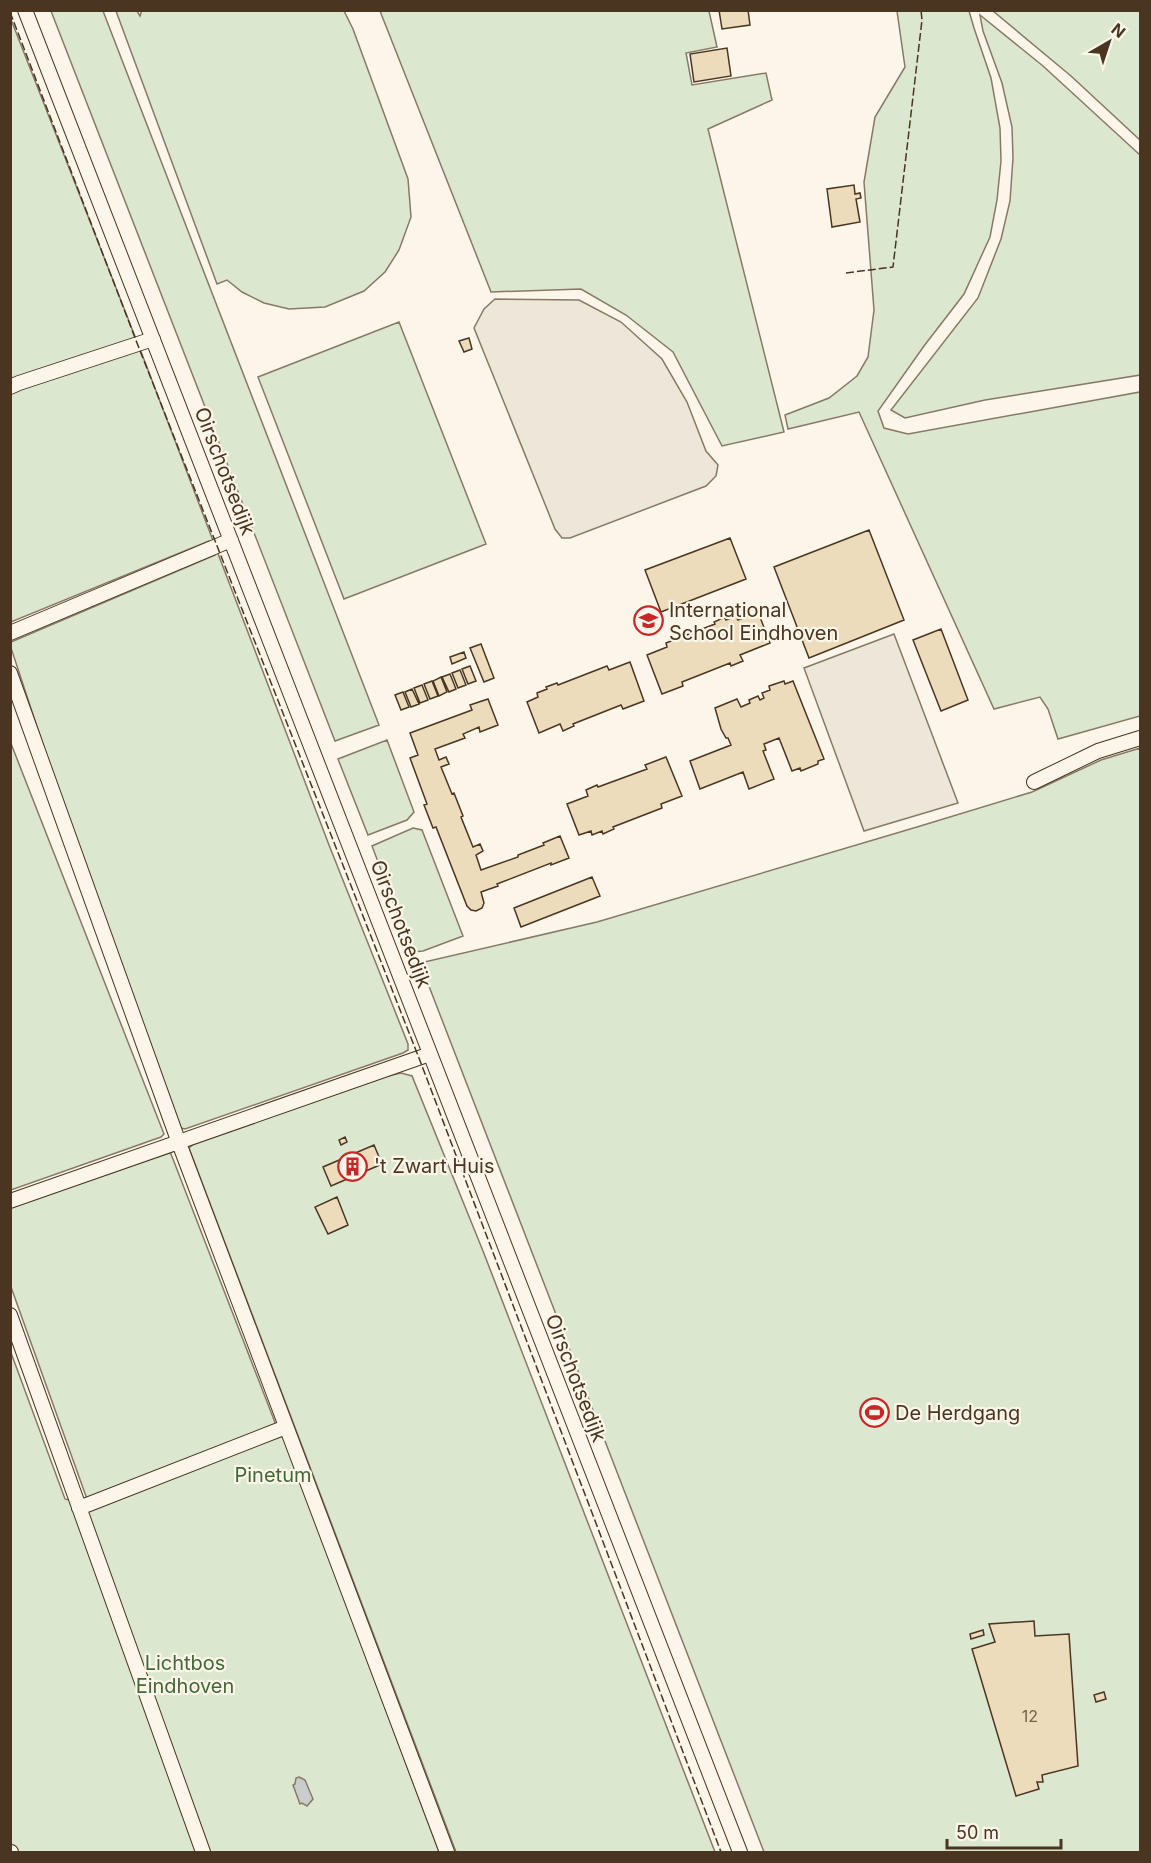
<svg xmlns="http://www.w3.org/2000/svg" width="1151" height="1863" viewBox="0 0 1151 1863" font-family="Inter,sans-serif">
<rect width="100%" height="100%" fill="#fbf6e9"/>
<path fill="#dce7d0" stroke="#887966" stroke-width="1.5" d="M142 10 344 11 353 29 408 179 411 217 399 250 385 272 364 291 325 307 289 309 264 303 242 292 227 280 217 284 116 11H137L140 16Z
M51 11H103L379 725 335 741Z
M380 11H709L717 47 686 53 692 85 766 73 772 100 708 129 784 432 722 446 673 352 626 315 581 289 491 292Z
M897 11H969L974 28 991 78 1000 128 1001 161 997 200 990 237 964 294 924 346 878 411 884 428 908 434 1140 392V716L1058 739 1048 709 1040 697 994 709 859 412 788 429 785 415 829 398 857 376 868 357 874 310 864 182 875 117 905 67Z
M993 11H1140V140L1071 76Z
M980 15 1043 66 1140 155V375L985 400 905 418 891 410 978 298 1001 239 1010 201 1013 158 1012 127 1002 83 983 31Z
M10 17 145 362 329 845 408 1044V1050L403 1053 185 1129 181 1128 90 887 11 648V642L215 555 209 541 11 622Z
M399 322 486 544 344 599 258 377Z
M387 740 414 812 407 820 368 835 338 759Z
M10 741 164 1134 161 1137 11 1190Z
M1140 748V1852H764L420 963 597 922 917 827 1032 792 1101 760Z
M413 828 422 830 463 936 423 951 412 952 372 846Z
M401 1073 412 1076 483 1251 715 1852H456L189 1148 195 1143 388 1076Z
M169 1153 171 1154 276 1425 87 1499 11 1287V1207Z
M10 1350 65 1499 91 1506 283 1435 439 1852H11Z"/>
<path fill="#ede7d9" stroke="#887966" stroke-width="1.5" d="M495 299 579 300 621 322 662 359 687 402 706 451 718 465 716 476 706 486 570 538H562L555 529 474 328 484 309Z
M894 634 958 803 864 831 804 668Z"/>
<path fill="#c9cecd" stroke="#887966" stroke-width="1.5" d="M299 1777 305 1780 313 1799 307 1806 302 1803 300 1804 293 1785 295 1784 296 1778Z"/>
<path fill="#ecdcbc" stroke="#4a3520" stroke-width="1.5" d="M719 10H748L750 25 722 29Z
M727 48 731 76 694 82 690 54Z
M854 185 855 194 860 193 861 198 856 199 860 222 832 227 827 189Z
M469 338 472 349 464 352 459 341Z
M869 530 904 620 809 658 774 567Z
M730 538 746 579 661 612 645 570Z
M758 612 770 643 740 655 743 661 731 666 730 663 682 682 683 686 662 694 647 655 667 647 666 643 715 624 714 622 725 617 726 620 736 616 738 620Z
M941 629 968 700 941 711 913 640Z
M481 644 494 678 484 682 470 648Z
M464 652 466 658 452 664 450 657Z
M630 662 644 701 623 709 621 705 573 724 574 726 563 731 560 724 539 733 527 702 538 697 537 693 547 689 546 687 557 683 558 685 607 666 609 670Z
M470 666 476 681 468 684 462 669Z
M460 670 466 685 458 688 452 673Z
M450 674 456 689 449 692 442 677Z
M441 677 447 692 439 696 433 681Z
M432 681 438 696 430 699 424 684Z
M784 681 785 684 793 681 824 759 818 761V764L801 771 800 768 792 771 779 738 764 744 766 750 763 751 774 779 749 789 743 772 700 789 690 761 731 745 728 738H726L721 729 715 708 737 699 741 707 750 703 749 700 758 696 760 700 764 698 762 693 770 690 769 686Z
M422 685 428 700 420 703 414 688Z
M412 689 419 704 411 707 405 692Z
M403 692 409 707 401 710 395 695Z
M488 699 498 725 480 732 479 727 463 734 465 738 435 749 439 760 446 757 449 764 441 767 452 794 454 793 463 816 461 817 473 847 480 844 483 851 476 855 481 870 518 857V855L544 845 543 843 560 836 569 858 551 865V863L497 884 498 886 481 892 484 903 482 908 476 911 471 910 467 906 436 827 433 828 424 805 427 804 410 758 418 755 410 733 472 710 470 705Z
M666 757 682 796 661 804 662 808 613 827 614 829 603 834 602 831 592 835 591 831 579 835 567 804 588 796 586 790 597 785 598 787 647 769 645 765Z
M592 877 600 896 521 927 514 908Z
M345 1137 347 1142 341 1145 339 1140Z
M374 1145 382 1164 331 1186 323 1167Z
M337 1197 348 1225 328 1234 315 1207Z
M1034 1621 1035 1636 1069 1634 1078 1766 1042 1775 1043 1782H1037L1039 1789 1016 1796 972 1649 995 1642 989 1624Z
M983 1630 984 1635 971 1639 970 1634Z
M1104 1692 1106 1699 1096 1702 1094 1695Z"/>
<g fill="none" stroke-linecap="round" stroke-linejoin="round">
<defs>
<path id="street" d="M25 10 740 1852
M10 387 19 383 153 339
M10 633 231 540
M10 673 179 1143 447 1852
M1034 782 1098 751 1140 738
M10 1201 430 1054
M10 1315 203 1852
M79 1508 286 1427
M10 1852H11"/>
</defs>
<use href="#street" stroke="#4a3520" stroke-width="16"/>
<use href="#street" stroke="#fbf6e9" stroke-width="14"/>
<path stroke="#4a3520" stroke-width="1.5" stroke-dasharray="8 3" stroke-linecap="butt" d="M10 12 137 343 419 1058 721 1852
M846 273 893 267 922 20 921 10"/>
</g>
<defs>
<symbol id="school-ring" viewBox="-11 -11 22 22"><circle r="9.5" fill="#fbf6e9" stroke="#c62828" stroke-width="1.5"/><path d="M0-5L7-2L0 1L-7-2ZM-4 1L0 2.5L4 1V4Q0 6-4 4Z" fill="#c62828"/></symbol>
<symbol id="building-ring" viewBox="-11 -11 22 22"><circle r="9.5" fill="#fbf6e9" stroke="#c62828" stroke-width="1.5"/><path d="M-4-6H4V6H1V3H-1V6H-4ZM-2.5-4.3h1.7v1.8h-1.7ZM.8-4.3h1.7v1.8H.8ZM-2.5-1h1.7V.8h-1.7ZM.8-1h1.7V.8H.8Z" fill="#c62828"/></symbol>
<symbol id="stadium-ring" viewBox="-11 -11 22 22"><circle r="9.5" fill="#fbf6e9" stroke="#c62828" stroke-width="1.5"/><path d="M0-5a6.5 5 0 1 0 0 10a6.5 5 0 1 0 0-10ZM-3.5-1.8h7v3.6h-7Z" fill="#c62828"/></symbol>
</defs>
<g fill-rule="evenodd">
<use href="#school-ring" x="632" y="604" width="33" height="33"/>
<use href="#building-ring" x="336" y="1150" width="33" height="33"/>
<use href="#stadium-ring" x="858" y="1396" width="33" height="33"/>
</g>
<g text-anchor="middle" stroke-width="4.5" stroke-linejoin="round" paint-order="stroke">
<g font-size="16" fill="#725f47">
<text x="1030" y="1722">12</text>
</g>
<g font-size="20" fill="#4a3520" stroke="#fbf6e9">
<text transform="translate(225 471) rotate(69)" y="7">Oirschotsedijk</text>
<text transform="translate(401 924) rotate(69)" y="7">Oirschotsedijk</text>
<text transform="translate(576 1378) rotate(69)" y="7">Oirschotsedijk</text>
</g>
<g font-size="20" fill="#4a3520" stroke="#fbf6e9" text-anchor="start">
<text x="669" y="617">International<tspan x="669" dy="23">School Eindhoven</tspan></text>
<text x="374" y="1173">'t Zwart Huis</text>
<text x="895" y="1420">De Herdgang</text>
</g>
<g font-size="20" fill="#436837" stroke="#fbf6e9">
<text x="273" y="1482">Pinetum</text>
<text x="185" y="1670">Lichtbos<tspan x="185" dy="23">Eindhoven</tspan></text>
</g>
</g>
<rect width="1151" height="1863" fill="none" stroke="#4a3520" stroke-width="24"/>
<g transform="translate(1109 42) rotate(39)" stroke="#fbf6e9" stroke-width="4.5" paint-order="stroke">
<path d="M0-4.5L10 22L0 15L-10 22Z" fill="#4a3520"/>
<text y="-9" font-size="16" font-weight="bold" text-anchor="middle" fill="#4a3520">N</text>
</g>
<path d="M947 1839v9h114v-9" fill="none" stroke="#4a3520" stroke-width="3"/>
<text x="956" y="1839" font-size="18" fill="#4a3520" stroke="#fbf6e9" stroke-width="4.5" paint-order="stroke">50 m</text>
</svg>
